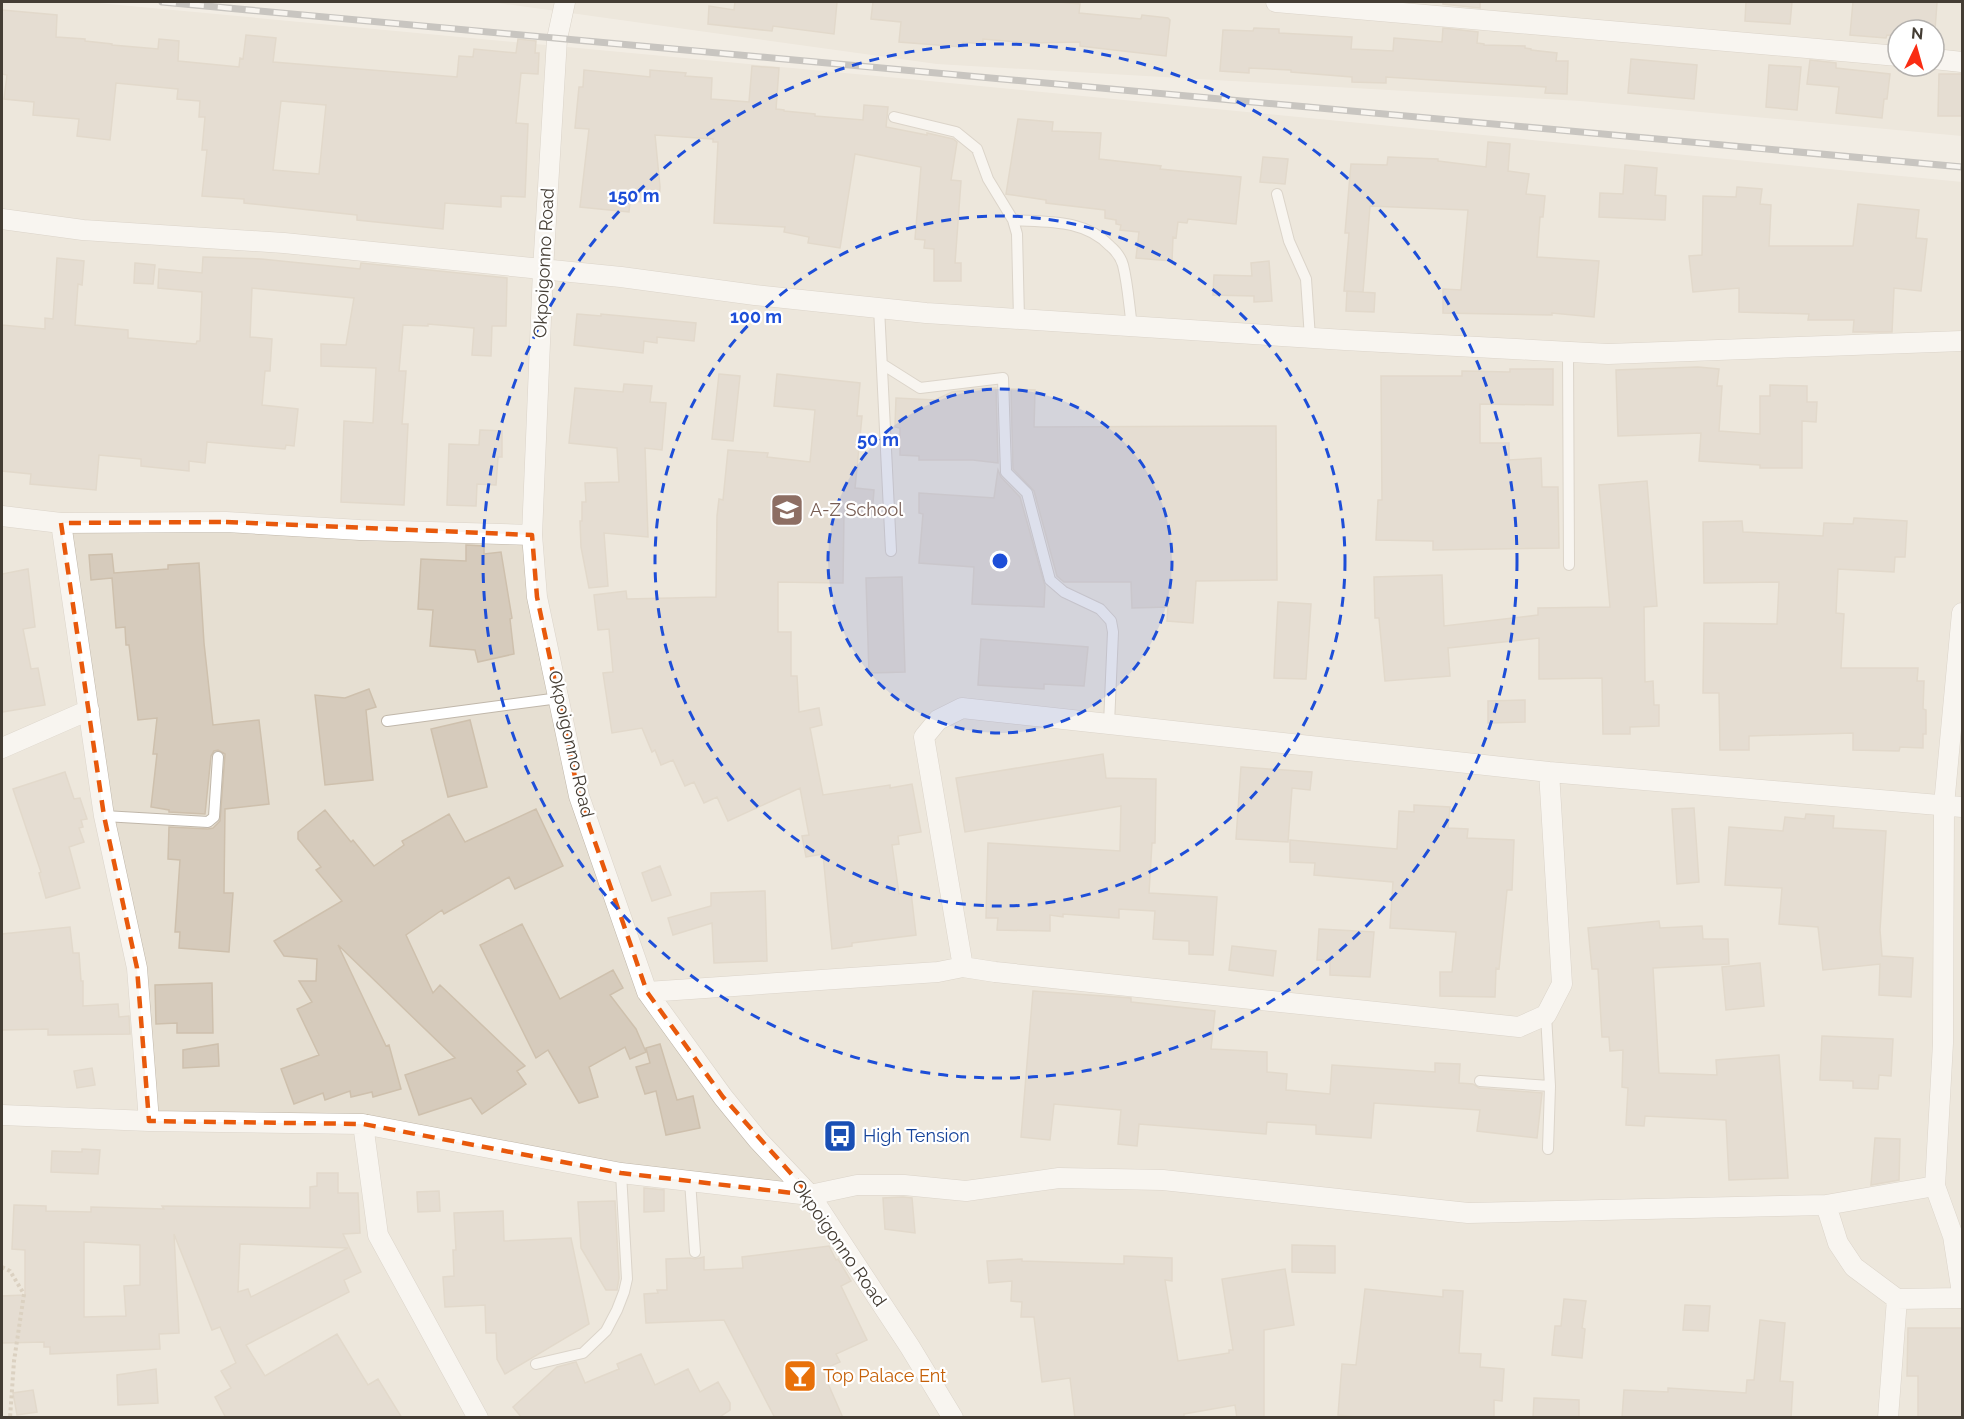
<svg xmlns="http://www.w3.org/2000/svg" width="1964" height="1419" viewBox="0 0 1964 1419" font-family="Raleway,sans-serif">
<rect width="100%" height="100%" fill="#f2ede4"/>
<path fill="#e6dfd2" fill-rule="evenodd" d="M2 2H87L919 80 1962 182V1417L2 1418Z
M491 2H1962V136L1581 101 937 64ZM1898 30H1934V66H1898Z"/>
<path fill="#d6cbbc" stroke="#cec0ad" stroke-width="1.5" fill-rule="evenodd" d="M735 2H837L834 34 773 26 772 31 708 24 709 6 734 10Z
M873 2H1058L1080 4 1079 13 1141 19 1142 15 1168 18 1170 20 1166 56 1080 46V42L1029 43 983 39V44L963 42V47L899 42 901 22 871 19Z
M1443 2H1480V8L1443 4Z
M1746 2H1792L1790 24 1745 21Z
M1853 2H1937L1935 30H1898V36L1887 35 1886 38 1850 35Z
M2 10 57 15 56 37 85 39V41L112 44V45L158 49 159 39 179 41 178 61 239 67 240 58 243 59 246 35 276 38 273 62 457 77 459 56 473 57 474 49 516 53 518 39 536 41 535 53H539L538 74 521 73 516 123 528 124 525 197 501 196V207L445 203 443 229 357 220V215L244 203V199L202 196 207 150H202L205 117H199L200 101 177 99 178 89 116 83 110 140 77 136 79 119 33 115 34 102 4 99 7 75 2 74ZM281 101 326 105 319 174 273 170Z
M1254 28 1279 29V33L1352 37 1351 49 1393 51 1394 38 1442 42 1443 28 1478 32 1477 43 1484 44V45L1525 46V48L1531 49V50L1557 53 1556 61H1568L1567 94 1545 93 1546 87 1386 77V83L1352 82V77L1291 72V70L1249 68V73L1220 71 1223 30 1253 31Z
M1631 59 1697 65 1694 99 1628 93Z
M1810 60 1836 63V68L1890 74 1887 99H1884L1882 118 1836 113 1839 87 1807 84Z
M1769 65 1801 67 1797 110 1766 107Z
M752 66 779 68 776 109 784 110V111L815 114V116L863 120 864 105 888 107 886 127 927 135V133L953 139 957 142 951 180 961 181 955 263H961V281H934V249L924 248 925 240 915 239 921 167 855 154 840 248 808 243 809 237 784 232 785 227 714 223 718 142H713V139L655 135 660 187 659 203 630 201 629 212 580 207 589 129 575 128 579 87H583L584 70 650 77V70L686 73 685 76 712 78 711 99 749 102Z
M1939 74H1962V116H1938Z
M1018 119 1053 122 1052 131 1101 133 1099 159 1161 166 1160 169 1241 177 1236 224 1188 219 1187 223 1178 222 1176 238 1173 237 1172 261 1136 258 1139 232 1120 230 1121 225 1116 224V220L1105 218V210L1046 203V200L1006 194Z
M1488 142 1510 144 1508 171 1529 174 1526 194 1545 196 1543 217H1540L1537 257 1599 261 1594 317 1552 313V315L1443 313V289L1461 290 1468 210 1370 206 1363 292 1344 291 1349 233H1345L1351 164 1387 165 1388 157 1438 159V161L1486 167Z
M1263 157 1288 159 1285 184 1260 182Z
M1625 165 1657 168 1655 195 1666 196 1665 220 1599 217 1600 193 1623 194Z
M1737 187 1762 189 1760 204 1771 205 1769 246H1853L1858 204 1919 210 1916 238 1927 239 1921 291 1894 288 1892 332H1853L1854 320H1808L1809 314 1739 312V288L1693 292 1689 256 1702 255 1703 196 1736 197Z
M203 257 261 259 360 269 361 263 507 278 506 326H492L491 356 472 355 474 328 428 324V326L403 325 399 371H406L402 424H408L404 505 341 502 344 421 373 423 376 368 321 366V344L346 345 354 298 252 288 250 337 272 339 270 371H265L262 405 298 409 294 446 286 445 285 449 207 442 205 463 189 461V471L141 466V459L99 455 96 490 30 484 31 474 2 471V325L45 329V318L53 319 57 258 84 261 82 285 78 284 75 325 128 330V338L196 344 197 341H200L202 292 158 288 159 269 202 273Z
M1269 261 1272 301 1254 302V296L1213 295 1214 275 1252 276 1251 263Z
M135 263 155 265 153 284 134 283Z
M1347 291 1375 293 1374 312 1346 311Z
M577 314 601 316V314L696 323 694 341 657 337V343L644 341 643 353 574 345Z
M1698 367 1719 369 1717 386H1722L1719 431 1760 434V396H1770V385L1807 386V402H1817L1816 422 1802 421V468H1760V465L1699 461 1701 433 1618 436 1616 370Z
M1510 369H1553V405L1480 404V443H1509V460L1541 458 1542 487H1558L1559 548 1433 550V541L1376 540 1378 500H1382L1381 376H1462V371L1510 372Z
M719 374 740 376 733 441 712 439Z
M777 374 860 383 857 416H862L855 488 874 490 872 514 844 511 843 583 778 582V632H791V676H797L799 712 819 708 822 725 810 728 823 795 890 785V788L912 784 921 832 898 836 899 844 892 845 899 894 911 892 916 935 852 943V946L832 949 823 854 806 857 802 836 809 835 800 788 728 821 717 797 704 803 694 782 685 786 673 760 661 765 655 750 652 752 642 728 612 733 603 673 613 672 609 629 598 630 594 595 626 591 627 599 716 597 717 516 719 499 723 500 728 450 768 453 767 457 810 462 815 410 774 406Z
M624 384 652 386 650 402 666 403 662 450 645 448 648 537 604 533 608 586 589 588 581 547 580 521H582V502H586L585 483 619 482 617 448 569 443 575 388 623 392Z
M987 388H996L998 463 973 460H919V456L900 455V428L895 427 896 398 935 400 952 392Z
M1011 389 1035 390 1034 427 1276 426 1277 580 1196 581 1193 623 1167 621 1168 607 1132 608 1131 582H1064L1057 576 1034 491 1013 469Z
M480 430 502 431V457H498L496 485 477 484 476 506 447 505 449 444 479 445Z
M998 470 1001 477 1020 497 1045 586 1044 607 972 604 974 567 919 563 923 514 919 513V493L994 498Z
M1647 481 1657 606 1644 607 1645 682 1653 681 1654 705H1659V726L1630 727V734H1603L1602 678 1539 679V638L1448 648 1450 676 1385 681 1379 618H1375L1374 577 1442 575 1444 626 1538 615V608L1610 607 1599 485Z
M1854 518 1907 521 1905 557H1895L1894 572 1838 569 1836 613 1844 614 1841 668H1918L1917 681H1924L1923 709 1926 710V734H1923V748L1900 747 1899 751 1853 750V733L1749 736V750H1720L1719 693H1703L1704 623 1777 624 1779 582 1704 583 1703 522 1742 521 1743 532 1823 536 1824 523 1853 524Z
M466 545 484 546V554L501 552 512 618 510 619 514 654 478 662 475 650 430 646 433 610 418 609 421 559 466 561Z
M112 554 114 573 168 569V565L199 563 204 643 213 725 259 720 269 804 225 809 224 893H233L229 952 179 948 180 932H175L180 860 168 859 169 827 208 829 213 828 220 821 225 754 218 750 214 751 211 756 205 814 169 812V810L151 807 157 754H153L157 718 138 720 129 645H126L125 627 116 628 112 578 91 580 89 555Z
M28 569 35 627 23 629 31 669 38 668 45 705 2 712V574Z
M902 577 905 672 869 673 866 578Z
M1278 602 1311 604 1306 679 1274 678Z
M981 639 1088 647 1084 686 1044 684V689L978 685Z
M369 689 376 707 366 710 373 780 325 785 315 695 345 698Z
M1525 700V722L1488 723V701Z
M470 720 487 787 448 797 431 729Z
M1103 754 1106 778 1156 779 1155 843H1152L1149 893 1217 897 1213 955 1189 954V941L1153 939 1155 911 1119 909V918L1063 914V917L1050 915V931L997 930 998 918H986L988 843 1120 851 1121 806 965 832 956 778Z
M1241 767 1312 772 1310 790 1292 788 1288 842 1236 839Z
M65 772 74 799 80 798 87 819 81 820 83 827 79 828 84 842 69 847 80 888 46 898 39 873 41 872 13 789Z
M1414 805 1450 807 1448 828 1468 829 1467 838 1514 840 1512 890H1507L1499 969 1496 968 1495 997 1440 996V972H1452L1456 932 1390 928 1393 882 1314 875 1315 863 1290 862V840L1397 849 1399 811 1414 812Z
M1694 808 1699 882 1677 884 1672 809Z
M536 809 563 866 515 889 509 877 444 914 442 910 406 935 433 993 440 985 525 1066 517 1071 526 1084 482 1114 471 1098 419 1115 405 1075 455 1058 338 945 386 1046 389 1045 401 1089 373 1097 372 1092 351 1097 350 1091 325 1100 323 1093 294 1104 281 1069 319 1055 297 1009 312 1002 299 981H316L317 959 284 956 274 941 342 901 316 870 321 867 298 839V832L325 810 351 842 353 840 374 866 404 845 402 841 449 814 465 842Z
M1806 814 1834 816 1833 828 1886 831 1880 930 1882 956 1913 958 1911 997 1879 995 1880 964 1823 970 1818 927 1779 924 1782 888 1725 885 1729 827 1783 831 1785 817 1805 819Z
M660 866 671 895 652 901 642 873Z
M765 891 767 961 714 963 712 923 673 935 668 918 711 906V893Z
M1659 921 1660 928 1702 926 1703 939H1728L1729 964 1653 968 1659 1073 1717 1075 1716 1060 1779 1055 1788 1178 1729 1180 1726 1120 1645 1116 1644 1126 1626 1125 1628 1088 1622 1087 1623 1050 1610 1051 1609 1037H1602L1598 969H1592L1588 928Z
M522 924 560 999 613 970 623 988 610 995 636 1029 646 1052 630 1059 625 1047 589 1067 598 1097 579 1103 548 1050 536 1058 480 945Z
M70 927 73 953H79L81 981H83V1006L118 1004 119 1017 129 1016 130 1034 48 1035V1029L2 1030V934Z
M1319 929 1374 932 1370 977 1330 975V960H1317Z
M1232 946 1276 951 1273 976 1229 970Z
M1760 963 1764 1006 1726 1010 1722 967Z
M212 983 213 1033H177V1023L156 1024 155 985Z
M1033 991 1131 998V1002L1215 1011 1211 1049 1267 1052V1072L1287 1074 1286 1090 1330 1094 1332 1065 1435 1072V1063L1460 1064 1459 1083 1473 1084 1479 1088 1542 1093 1537 1138 1477 1131 1480 1110 1374 1103 1371 1138 1316 1134V1125L1267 1122 1266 1134 1139 1124 1137 1146 1118 1144 1121 1110 1054 1104 1050 1140 1021 1137Z
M1822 1036 1893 1039 1891 1076 1879 1075 1878 1089 1853 1088V1081L1820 1080Z
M218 1044 219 1066 183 1068V1050Z
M660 1044 677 1100 693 1096 700 1128 666 1135 656 1091 645 1094 636 1067 650 1063 646 1048Z
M92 1068 95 1085 77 1088 74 1071Z
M1875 1138 1900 1139 1899 1180 1871 1185Z
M82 1149 100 1150 98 1174 51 1172 52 1151 82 1152Z
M317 1173H338V1193H358L360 1233 343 1234 361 1272 344 1280 349 1292 246 1345 265 1376 337 1334 368 1385 378 1379 402 1418H226L215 1397 231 1388 221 1371 236 1363 220 1327 212 1330 174 1234 179 1333 159 1334 160 1349 50 1354V1347H44V1342L2 1343V1296L25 1295V1250L12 1249 14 1205 46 1206V1211L91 1212V1207L164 1209 162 1206 310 1208V1187L317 1186ZM84 1242 140 1245V1285L124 1286 126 1316 84 1317ZM240 1244 348 1248 251 1297 248 1289 238 1292Z
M644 1188 664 1190V1211L644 1212Z
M439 1191 440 1211 418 1212 417 1192Z
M903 1197 912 1198 915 1233 885 1229 883 1198Z
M615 1201 619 1278 617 1290H606L581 1248 578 1202Z
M503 1211 504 1241 571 1238 589 1324 505 1374 497 1359 496 1333H486L485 1305 445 1307 443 1277 454 1276 453 1250H456L454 1213Z
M1292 1245 1335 1246V1273L1292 1272Z
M829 1246 836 1260 838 1259 851 1281 841 1286 867 1340 836 1354 840 1362 822 1370 843 1418H775L724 1320 646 1323 644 1294 658 1293 657 1290H667L666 1259 690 1258 695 1259 704 1257V1270L743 1268 742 1257Z
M1124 1256 1172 1258V1281L1165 1280 1178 1361 1229 1353V1350H1233L1222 1279 1285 1269 1294 1325 1264 1330V1418H1237L1235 1405 1184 1414V1418H1075L1070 1378 1042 1382 1034 1317H1021L1022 1302 1011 1301 1012 1281 989 1283 987 1261 1022 1259V1261L1124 1264Z
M1365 1289 1443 1297V1290L1463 1291 1459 1353 1481 1354 1480 1367 1504 1369 1502 1401 1494 1400V1418H1367L1338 1415 1342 1364 1356 1365Z
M1564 1299 1586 1301 1582 1328 1585 1329 1582 1358 1552 1355 1555 1326H1561Z
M1685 1305 1710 1306 1708 1331 1683 1330Z
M1760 1320 1785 1323 1780 1381 1793 1382 1791 1418H1622L1624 1390 1668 1392V1388L1746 1393 1747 1380H1754Z
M1908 1328H1962V1418H1918V1376H1907Z
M641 1354 655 1385 688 1369 700 1392 718 1382 730 1403V1410L718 1418H522L513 1407 557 1367 576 1362 585 1383 619 1369 617 1364Z
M156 1369 158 1403 118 1405 117 1375Z
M33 1390 37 1412 17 1415 13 1393Z
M1534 1398 1579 1400V1418H1533Z"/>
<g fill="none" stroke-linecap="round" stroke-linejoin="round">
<defs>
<path id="lane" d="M894 117 956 132 977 149 988 179 1013 220 1017 234 1019 319
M1277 194 1289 241 1306 279 1310 338
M1013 220C1047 222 1085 219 1110 246 1116 251 1121 258 1123 265 1128 285 1129 306 1132 326
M879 308 891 551
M1568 352 1569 565
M882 364 920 388 1003 378 1006 472 1027 493 1050 580 1064 592 1100 609 1111 621 1113 632 1109 724
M387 721 559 698
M104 816 208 822 214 817 218 757
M1546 1015 1550 1086 1548 1149
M1480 1081 1550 1086
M690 1181 695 1252
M536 1364 583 1353 606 1331 617 1310 624 1292 627 1279 621 1173"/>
<path id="street" d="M565 2 557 39 543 270 532 535 537 597 579 796 647 992 723 1097 758 1140 810 1195 910 1347 953 1418
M1276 2 1898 56
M1934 59 1962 62
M2 219 83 230 284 243 621 277 755 295 926 313 1345 340 1608 354 1962 341
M2 516 61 523 226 522 360 530 532 535
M61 523 104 816 137 968 149 1121
M1962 613 1944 805 1943 1043 1935 1186 1953 1236 1962 1293
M2 748 89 710
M1549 772 1562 984 1546 1015 1519 1027 995 972 963 967 924 737 938 720 962 708 1549 772 1962 807
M647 992 938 972 963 967
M2 1115 149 1121 363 1124 621 1173 810 1195 857 1185H904L966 1191 1059 1178 1163 1180 1468 1213 1826 1205 1935 1186
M363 1124 378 1235 478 1418
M1826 1205 1838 1243 1854 1267 1897 1299 1962 1298
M1888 1418 1897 1299"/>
</defs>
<use href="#lane" stroke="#c0b7aa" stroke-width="12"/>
<use href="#street" stroke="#c0b7aa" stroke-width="21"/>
<path stroke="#bfaf98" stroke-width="4" stroke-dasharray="3 3" stroke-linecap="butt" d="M2 1267 10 1271 24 1294 14 1361 10 1418"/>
<use href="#lane" stroke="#fff" stroke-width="10"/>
<use href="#street" stroke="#fff" stroke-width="20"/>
<defs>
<path id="rail" d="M162 2 1962 167"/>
</defs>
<use href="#rail" stroke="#949494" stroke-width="7"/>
<use href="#rail" stroke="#fff" stroke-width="4.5" stroke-dasharray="14" stroke-linecap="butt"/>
</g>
<path d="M0 0H1964V1419H0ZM226 522 532 535 537 597 579 796 647 992 723 1097 810 1195 621 1173 363 1124 149 1121 137 968 104 816 61 523Z" fill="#f2ede4" fill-opacity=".55" fill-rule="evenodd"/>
<path fill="none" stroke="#e8590c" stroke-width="4.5" stroke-dasharray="12 8" stroke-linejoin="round" d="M226 522 532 535 537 597 579 796 647 992 723 1097 810 1195 621 1173 363 1124 149 1121 137 968 104 816 61 523Z"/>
<circle cx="1000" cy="561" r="172" fill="#1d4ed8" fill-opacity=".12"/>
<g fill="none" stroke="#1d4ed8" stroke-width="3" stroke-dasharray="10 8">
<circle cx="1000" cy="561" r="172"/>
<circle cx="1000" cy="561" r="345"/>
<circle cx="1000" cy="561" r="517"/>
</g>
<defs>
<symbol id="school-square" viewBox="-11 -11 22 22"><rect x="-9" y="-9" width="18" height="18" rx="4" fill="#8d6e63" stroke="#fff"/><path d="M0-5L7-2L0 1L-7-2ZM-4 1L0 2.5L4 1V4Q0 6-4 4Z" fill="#fff"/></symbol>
<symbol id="bus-square" viewBox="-11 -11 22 22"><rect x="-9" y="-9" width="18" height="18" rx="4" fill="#1a4fb4" stroke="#fff"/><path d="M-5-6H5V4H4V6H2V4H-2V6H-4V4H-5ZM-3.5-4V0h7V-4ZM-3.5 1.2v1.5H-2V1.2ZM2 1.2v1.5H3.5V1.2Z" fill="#fff"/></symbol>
<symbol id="bar-square" viewBox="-11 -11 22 22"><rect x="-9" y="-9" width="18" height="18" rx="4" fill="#e8710a" stroke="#fff"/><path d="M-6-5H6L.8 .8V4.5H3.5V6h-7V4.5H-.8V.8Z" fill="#fff"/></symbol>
</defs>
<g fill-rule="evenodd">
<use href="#school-square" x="768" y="491" width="38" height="38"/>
<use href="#bus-square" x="821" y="1117" width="38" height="38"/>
<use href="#bar-square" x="781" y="1357" width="38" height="38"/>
</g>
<g text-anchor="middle" stroke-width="4.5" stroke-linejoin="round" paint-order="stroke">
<g font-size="18" fill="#443d34" stroke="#fff">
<text transform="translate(544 263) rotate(-87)" y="6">Okpoigonno Road</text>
<text transform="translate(571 744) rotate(77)" y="6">Okpoigonno Road</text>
<text transform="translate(839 1243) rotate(55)" y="6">Okpoigonno Road</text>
</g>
<g font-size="18" fill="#785e54" stroke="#fff" text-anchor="start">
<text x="810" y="516">A-Z School</text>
</g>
<g font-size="18" fill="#164399" stroke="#fff" text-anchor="start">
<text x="863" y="1142">High Tension</text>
</g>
<g font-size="18" fill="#c56008" stroke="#fff" text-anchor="start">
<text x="823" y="1382">Top Palace Ent</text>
</g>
</g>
<circle cx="1000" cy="561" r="9" fill="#1d4ed8" stroke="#fff" stroke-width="3"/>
<g font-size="18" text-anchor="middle" font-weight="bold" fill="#1d4ed8" stroke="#fff" stroke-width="4.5" stroke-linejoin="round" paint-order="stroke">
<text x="634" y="202">150 m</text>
<text x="756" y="323">100 m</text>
<text x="878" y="446">50 m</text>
</g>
<rect width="1964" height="1419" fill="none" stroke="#443d34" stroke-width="6"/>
<g transform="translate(1916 48) rotate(5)"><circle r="28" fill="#ffffff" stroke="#b4b1ae" stroke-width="1.5"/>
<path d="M0-4.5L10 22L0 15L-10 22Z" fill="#fa2c13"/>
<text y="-9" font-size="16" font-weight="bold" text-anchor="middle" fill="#443d34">N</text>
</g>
</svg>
